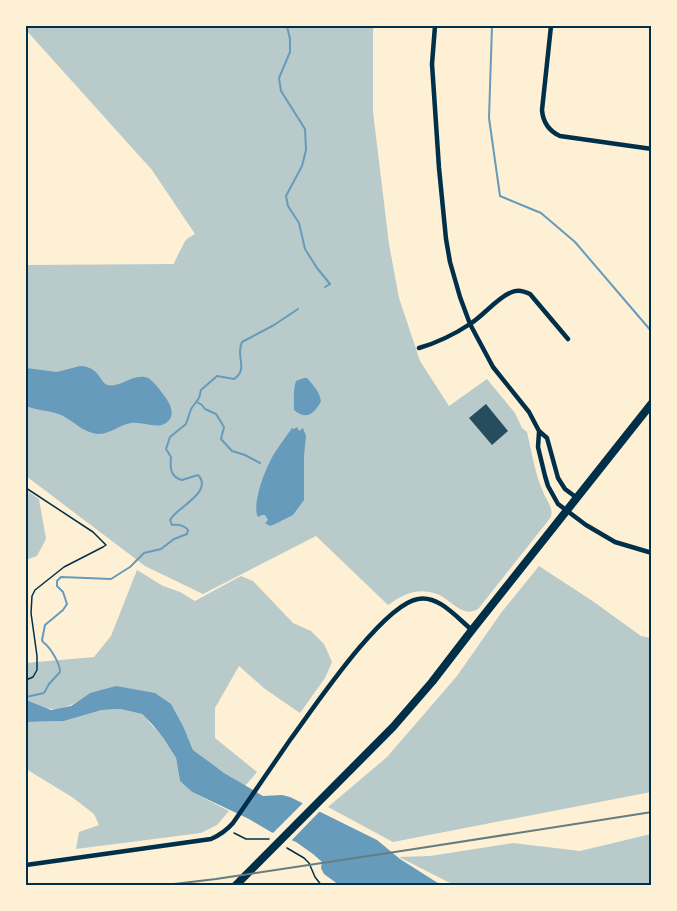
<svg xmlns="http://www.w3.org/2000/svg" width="677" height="911" viewBox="0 0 677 911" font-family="'Archivo Narrow',sans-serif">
<rect width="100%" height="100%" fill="#fdf0d5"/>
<path fill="#b9caca" d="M26 26H374L373 31V112L389 244 399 298 420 361 449 406 487 379 515 413 522 428 527 432C532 453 535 475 544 494 548 503 553 507 551 517L479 608C463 620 451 599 437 594 418 587 403 594 388 605L316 536 203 594 145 566 26 476V265L174 264C174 262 185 241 186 240 189 237 192 236 195 234L152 170 26 30Z
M26 490 39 499 46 539 37 556 26 560Z
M539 566 594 602 641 636 651 638V792L393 842 328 807 387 757 457 676 501 613Z
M137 570 163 586 180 592 195 601 241 576 253 581 293 623 311 631 324 644 332 662 325 678 300 713 265 689 239 666 215 708V738L257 772 245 786 213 766 193 750 184 728 90 693C66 710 53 715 26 700V663L94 657 111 636Z
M120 709 142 714 164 739 176 758 180 781 192 792 229 811 217 825 201 833 76 849 79 832 99 825 94 814 72 797 26 769V722L64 721 102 710Z
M651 834V885H454L399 857 430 856 513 843 580 851Z"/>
<path fill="#669bbc" d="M80 366C101 367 99 383 108 385 121 388 134 372 148 378 154 381 162 393 166 398 170 404 174 413 170 419 161 432 144 421 131 423 119 425 109 435 97 434 82 432 74 421 61 415 50 410 37 411 26 406V368L57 372Z
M304 378H307C314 386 319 391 321 401 315 413 307 421 294 410 294 401 293 390 296 381Z
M297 427 299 431 303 428 306 436 304 456V500L293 515 275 524 270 526 265 523 268 520 265 515H262L258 517C251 504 267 463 276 451 281 443 287 435 292 428L294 429Z
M116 686 155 693 171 704 184 728 193 750 224 773 263 796 282 795 290 797 377 840 400 859 441 885H339L324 874 321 868 322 862 313 854 296 842 271 832 249 819 192 792 180 781 176 758 164 739 152 724 142 714 120 709 102 710 64 721 26 722V700L51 710 71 706 90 693Z"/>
<path fill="#fdf0d5" d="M304 802 321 810 289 843 271 835Z"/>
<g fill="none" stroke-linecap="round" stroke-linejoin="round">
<path stroke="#669bbc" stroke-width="2" d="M287 26 290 39V52L279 78 281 91 305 129 306 150 302 166 286 196 288 206 299 223 305 249 317 268 330 284 325 287
M492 26 489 118 500 196 541 213 575 242 652 332
M197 402 202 405 205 409 216 414 224 427 221 439 232 451 245 455 260 463
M26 697 44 693 49 684 60 672C60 663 50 647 43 642L42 640 45 625 63 610 67 604 63 592 57 586V581L61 577 111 579 130 567 144 553 161 549 174 539 187 534 188 530C184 525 178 524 172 525L170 520C177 507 214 492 198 475L182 480C170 477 170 467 171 457L166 449 170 437 186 424 191 409 199 398 201 390 217 376 234 379C249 369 235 355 242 342L274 325 298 309"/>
</g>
<path fill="#264d5e" d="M486 404 508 431 492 445 469 418Z"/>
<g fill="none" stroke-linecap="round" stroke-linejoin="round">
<path stroke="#003049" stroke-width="1.5" d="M26 488 93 532 106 545 103 547 64 567 35 590 32 596 31 613 37 656V670L33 677 26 680
M234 833 246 839H269
M287 848 304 858 309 863 315 877 322 886"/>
<path stroke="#003049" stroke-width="4.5" d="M435 26 432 64 439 168 446 239 450 262 460 297 470 324 493 367 529 412 539 431 547 438 558 478 565 489 577 498
M551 26 542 110C543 123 549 131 560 136L652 149
M419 348C436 343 455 334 470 324 483 316 498 297 512 292 518 289 524 291 530 294L568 339
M539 432 538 447 545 476 548 486 558 504 586 525 615 542 652 553
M26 865 211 839C220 835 226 831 233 823 252 795 271 768 290 740 313 709 382 605 418 599 439 595 457 618 472 630"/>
<path stroke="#003049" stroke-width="8" d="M235 886 393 727 432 682 472 630 652 403"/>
<path stroke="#657d81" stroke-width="2" d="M157 886 216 879 408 850 652 812"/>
</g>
<rect width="677" height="911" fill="none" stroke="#fdf0d5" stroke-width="54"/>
<rect x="27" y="27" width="623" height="857" fill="none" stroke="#003049" stroke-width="2"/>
</svg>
